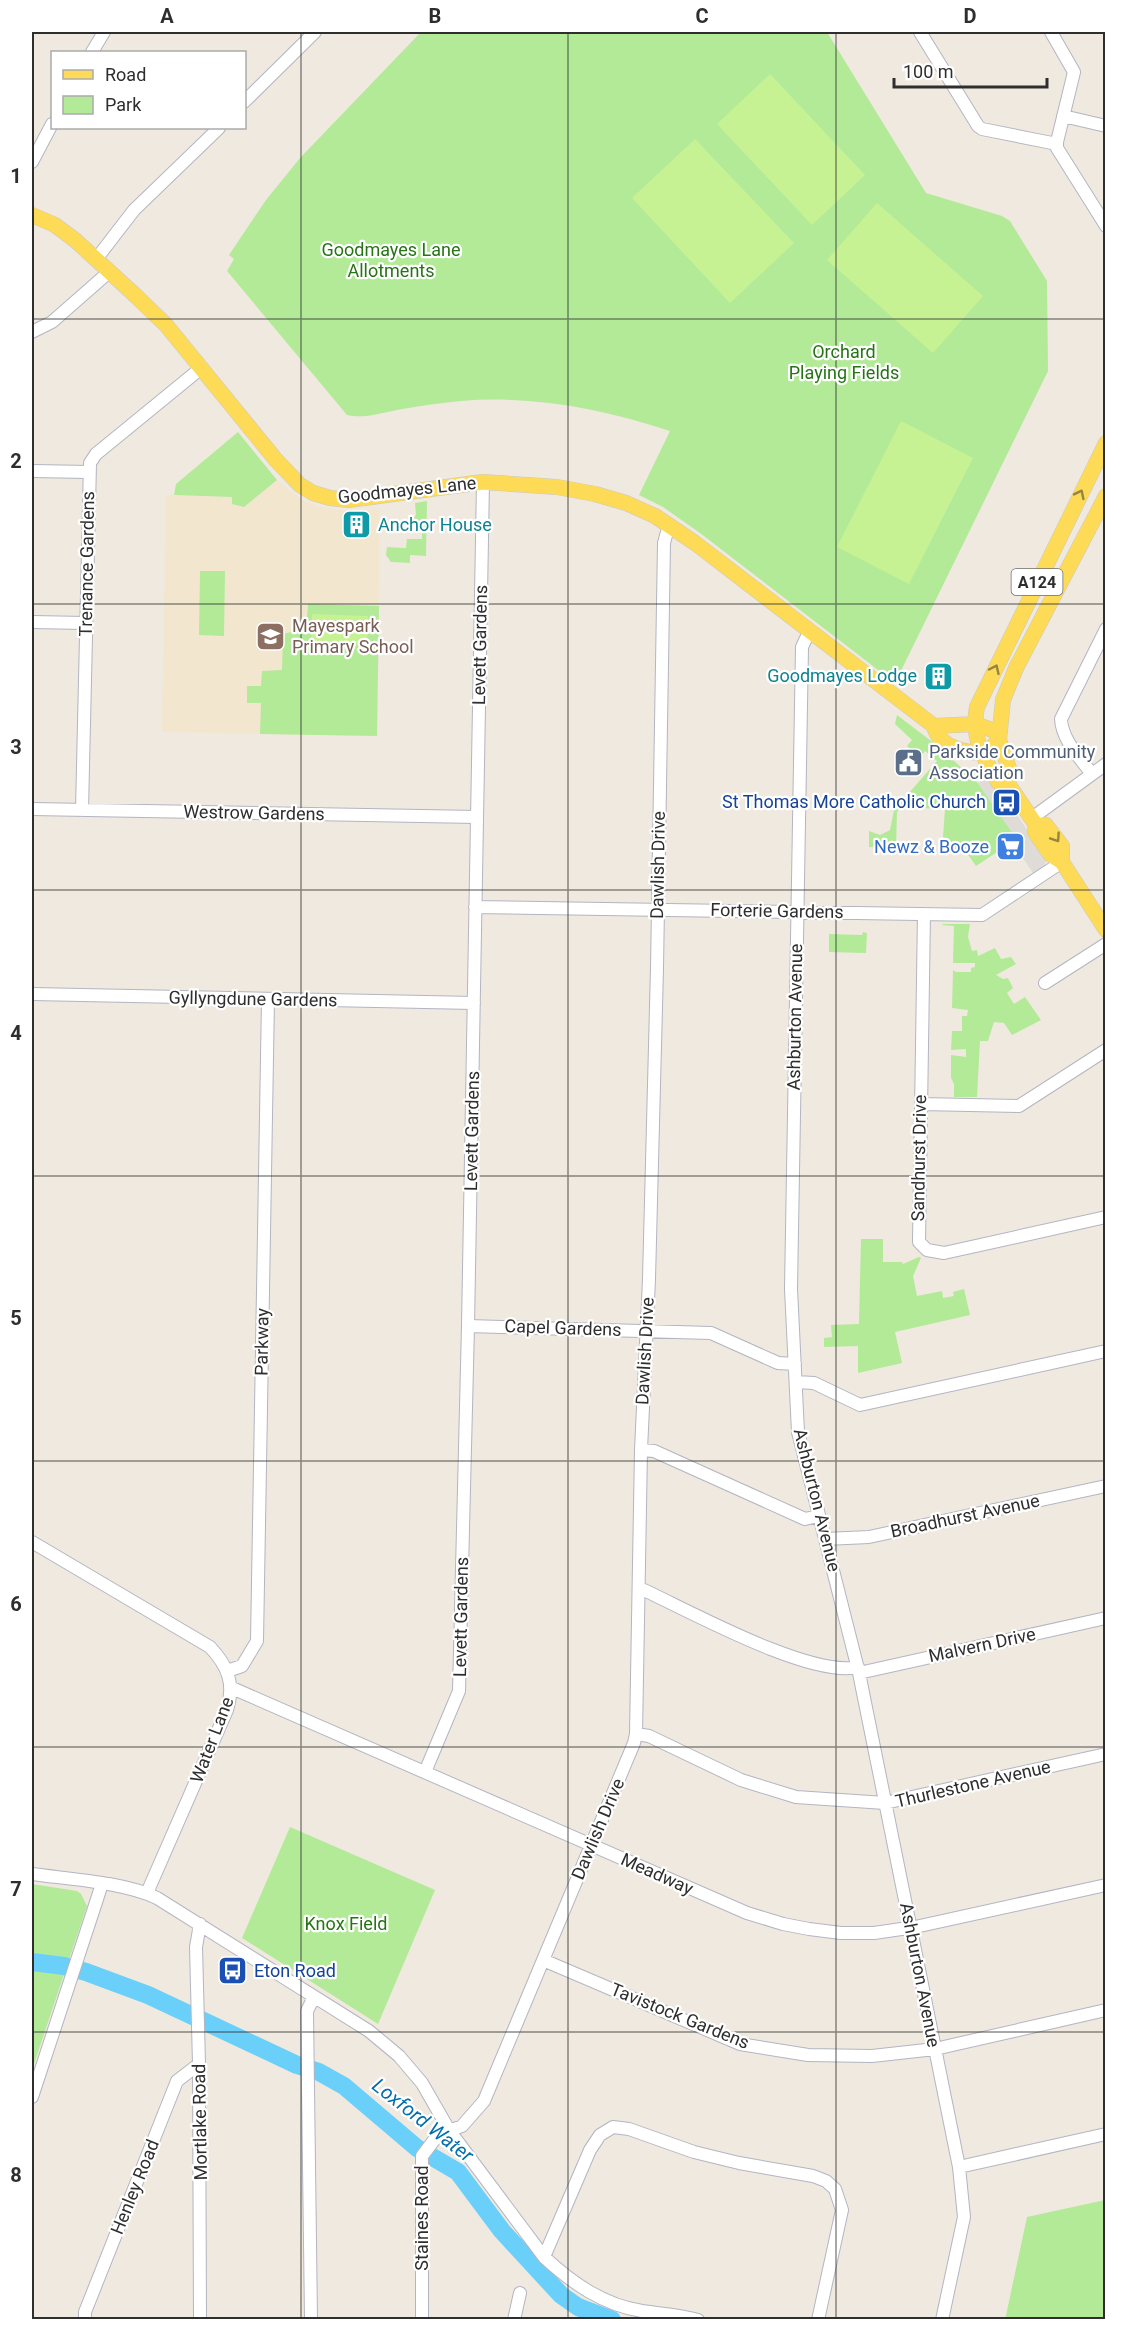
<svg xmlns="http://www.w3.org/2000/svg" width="1137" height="2351" viewBox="0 0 1137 2351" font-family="Roboto,sans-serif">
<rect width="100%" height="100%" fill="#f0e9df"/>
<path fill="#f2e7ce" d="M277 480 302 500 316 506 346 511 380 509 377 736 162 732 166 495 232 497 244 507Z"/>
<path fill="#b2ea98" d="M421 32H827L926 193 1002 216 1010 221 1047 281 1048 371 895 683 700 533 663 507 639 495 670 431C602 409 533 395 461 401 440 403 418 406 397 410 381 413 363 419 347 415L227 271 234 259 229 255 266 200 300 158Z
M238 432 277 480 244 507 232 504V497L174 495 176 484Z
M427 501 426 556 410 555V563L391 562 386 555 387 547 406 548 407 539H422V522L411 521 416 515 415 503Z
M200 571H225L224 636 199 635Z
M308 604 379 606 377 736 260 734 261 703H247V686H261L262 671 282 670 283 634C305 629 307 626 308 604Z
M897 715 939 747 978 783 1017 839 976 866 964 849 956 854 943 837 945 809 901 807 897 812 896 848 869 847V831L880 835 890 830 894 810 937 761 925 751 920 757 907 746 912 740 895 724Z
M943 924H970L968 937 972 951 977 950 978 956 995 948 1001 959 1011 957 1016 964 996 975 1003 979 1008 978 1013 988 1007 993 1014 1004 1025 997 1041 1020 1012 1035 1004 1023 994 1022 988 1041H980L977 1097H954V1084L951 1078V1055L966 1057V1049L951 1050 952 1031H962V1016H967L968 1010 952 1008 953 970 956 972H971V968L975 967V963H953L954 926 942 925Z
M863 932 867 933 866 953 829 952V934L862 935Z
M861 1239H883V1262H902L903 1264 919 1257 921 1258 913 1276 917 1296 942 1291 943 1298 954 1296 953 1292 964 1289 970 1315 895 1332 902 1363 858 1373V1346L824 1347V1338L832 1337 831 1325 859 1324Z
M290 1827 435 1890 378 2024 242 1938Z
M32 1884 77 1891 81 1894 87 1906 32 2070Z
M1105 2200V2319L1005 2320 1027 2217Z"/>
<path fill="#c7f293" d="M770 74 865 175 812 225 717 124Z
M695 139 794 243 730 303 632 198Z
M877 203 983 296 933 353 827 260Z
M901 421 973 458 909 584 837 547Z
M312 614 368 616 367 643 311 642Z"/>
<path fill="#dfdcd7" d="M989 774 1047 859 1043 869 1033 873 1012 842 1016 838 978 783Z"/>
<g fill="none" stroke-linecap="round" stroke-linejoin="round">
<path stroke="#6bd0f9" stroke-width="18" d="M32 1962 64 1966 86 1972 148 1995 297 2065 319 2072 344 2086 417 2148 458 2172 502 2231 561 2295 578 2307 612 2320"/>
<defs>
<path id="minor" d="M920 32 978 126 982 129 1052 143 1057 142V148L1106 226
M1051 32 1074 72 1057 142
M92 52 104 32
M244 102 315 32
M1063 116 1106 126
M32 162 52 124
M97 258 134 210 219 128
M32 332 52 322 109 272
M32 471 89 472
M32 622 85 623
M809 632 802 647 791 1289 798 1432 859 1673 959 2167 964 2217 942 2320
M1092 774C1080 758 1062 740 1061 719L1106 629
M32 809 477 817
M82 810 90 463 96 454 200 369
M1032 818 1106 764
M475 907 982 915 1062 862
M924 914 919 1242 927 1250 944 1253 1106 1217
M1045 983 1106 944
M32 994 474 1003
M921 1104 1019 1106 1106 1050
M468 1326 711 1333 778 1363 795 1364
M796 1382 814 1383 860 1405 1106 1351
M641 1450 654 1451 805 1519 818 1516
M825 1539 869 1537 1106 1486
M32 1542 210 1647C228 1666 235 1684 227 1710L147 1893
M639 1590H644C691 1612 811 1678 858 1667
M227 1671 242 1666 257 1641 268 999
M859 1673 1106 1618
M232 1688 747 1913 783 1924 809 1929 841 1933H874L915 1927 1106 1885
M636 1734 649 1736 741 1780 796 1797 885 1803 1106 1754
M425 1772 459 1691 468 1326 483 482
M32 1874C68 1879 124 1882 157 1898L369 2031 399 2056 422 2083 449 2130 544 2257C572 2283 603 2305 642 2311 661 2314 680 2315 698 2320
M200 1924 196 1947 199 2064 200 2320
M543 1960 740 2044 808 2055 872 2056 935 2049 1106 2010
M32 2097 102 1884
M959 2167 1106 2134
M544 2257 590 2150 600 2135 613 2127 629 2129 694 2152 739 2163 813 2176 826 2181 835 2189 842 2210 818 2320
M85 2320V2312L177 2081 199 2064
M311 2320 307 2011 314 1997
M422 2320V2156L438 2135 462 2126 484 2101 634 1743 636 1734 641 1450 649 1279 657 968 664 543 667 532 671 526
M514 2320 520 2293"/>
<path id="major" d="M32 215 55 225 75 240 136 296 166 325 276 460 300 485 313 493 330 498 349 500 483 482 557 487 595 494 626 503 655 516 695 543 934 726C939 748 967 754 987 752L999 740
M1106 443 977 707C971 736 983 758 998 782L1008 784 1036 825 1035 832 1050 854 1062 862 1106 930
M934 726 975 724 998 732
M1008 784 1011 774 999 740 1003 700 1016 668 1106 496
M1036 825H1046L1062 846V862"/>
</defs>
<use href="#minor" stroke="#b3b5c2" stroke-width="14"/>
<use href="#major" stroke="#c9c9c9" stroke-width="16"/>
<use href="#minor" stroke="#fff" stroke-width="12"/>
<use href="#major" stroke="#fddb57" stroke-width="15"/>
</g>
<defs><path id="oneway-chevron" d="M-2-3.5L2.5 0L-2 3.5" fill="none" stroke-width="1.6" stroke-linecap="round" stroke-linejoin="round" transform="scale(1.5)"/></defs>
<g stroke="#968442">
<use href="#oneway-chevron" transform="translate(1080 494) rotate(-64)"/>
<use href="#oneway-chevron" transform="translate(995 669) rotate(-65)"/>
<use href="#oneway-chevron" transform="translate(1056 838) rotate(56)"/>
</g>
<path fill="none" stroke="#2e2e2e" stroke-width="1.5" stroke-opacity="0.55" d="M301 32V2320M568 32V2320M836 32V2320M32 319H1106M32 604H1106M32 890H1106M32 1176H1106M32 1461H1106M32 1747H1106M32 2032H1106"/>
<defs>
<symbol id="building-square" viewBox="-11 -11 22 22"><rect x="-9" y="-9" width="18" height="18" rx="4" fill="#0f9aa8" stroke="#fff"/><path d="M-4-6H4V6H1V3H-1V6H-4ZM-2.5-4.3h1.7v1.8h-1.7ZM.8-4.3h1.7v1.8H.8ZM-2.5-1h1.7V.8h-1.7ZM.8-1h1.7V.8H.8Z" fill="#fff"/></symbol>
<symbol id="school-square" viewBox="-11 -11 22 22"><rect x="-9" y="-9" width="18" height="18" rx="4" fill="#8d6e63" stroke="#fff"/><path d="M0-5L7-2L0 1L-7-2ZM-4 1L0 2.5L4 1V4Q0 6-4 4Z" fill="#fff"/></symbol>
<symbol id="civic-square" viewBox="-11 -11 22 22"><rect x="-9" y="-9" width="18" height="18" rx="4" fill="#5c6f8a" stroke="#fff"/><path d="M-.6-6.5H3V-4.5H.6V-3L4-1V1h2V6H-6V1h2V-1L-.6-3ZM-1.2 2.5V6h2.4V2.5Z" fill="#fff"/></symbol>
<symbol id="bus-square" viewBox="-11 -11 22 22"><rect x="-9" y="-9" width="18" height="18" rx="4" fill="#1a4fb4" stroke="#fff"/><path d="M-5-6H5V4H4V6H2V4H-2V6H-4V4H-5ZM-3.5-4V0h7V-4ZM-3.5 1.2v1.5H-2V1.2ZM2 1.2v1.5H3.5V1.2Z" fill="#fff"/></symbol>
<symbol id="supermarket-square" viewBox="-11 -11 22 22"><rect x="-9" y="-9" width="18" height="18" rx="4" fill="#3f7fe0" stroke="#fff"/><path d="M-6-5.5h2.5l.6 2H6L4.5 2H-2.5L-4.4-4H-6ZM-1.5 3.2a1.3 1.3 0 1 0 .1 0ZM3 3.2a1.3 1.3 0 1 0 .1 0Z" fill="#fff"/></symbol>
</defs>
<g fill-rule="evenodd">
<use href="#building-square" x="340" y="508" width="33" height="33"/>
<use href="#school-square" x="254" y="620" width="33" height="33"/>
<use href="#building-square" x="922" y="660" width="33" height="33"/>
<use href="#civic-square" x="892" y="746" width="33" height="33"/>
<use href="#bus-square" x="990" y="786" width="33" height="33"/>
<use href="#supermarket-square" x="994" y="830" width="33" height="33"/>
<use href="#bus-square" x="216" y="1954" width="33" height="33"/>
</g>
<g text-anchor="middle" stroke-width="4.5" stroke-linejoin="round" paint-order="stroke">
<rect fill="#fff" stroke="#6d6d6d" stroke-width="1.5" x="1011.5" y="569" width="51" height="26" rx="4.5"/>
<g font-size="16" font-weight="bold" fill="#2e2e2e">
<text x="1037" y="588">A124</text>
</g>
<g font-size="18" fill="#267415" stroke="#fff">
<text x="391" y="256">Goodmayes Lane<tspan x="391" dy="21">Allotments</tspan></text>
<text x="844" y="358">Orchard<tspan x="844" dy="21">Playing Fields</tspan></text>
<text x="346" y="1930">Knox Field</text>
</g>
<g font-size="18" fill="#2e2e2e" stroke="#fff">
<text transform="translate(407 490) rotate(-6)" y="6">Goodmayes Lane</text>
<text transform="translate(87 564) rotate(-89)" y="6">Trenance Gardens</text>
<text transform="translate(480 645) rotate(-89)" y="6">Levett Gardens</text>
<text transform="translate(254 813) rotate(1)" y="6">Westrow Gardens</text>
<text transform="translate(658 865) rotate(-89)" y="6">Dawlish Drive</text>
<text transform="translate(777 911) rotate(1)" y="6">Forterie Gardens</text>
<text transform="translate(253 999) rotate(1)" y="6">Gyllyngdune Gardens</text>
<text transform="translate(795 1017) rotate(-89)" y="6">Ashburton Avenue</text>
<text transform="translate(472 1131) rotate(-89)" y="6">Levett Gardens</text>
<text transform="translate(919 1158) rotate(-89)" y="6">Sandhurst Drive</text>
<text transform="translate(563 1328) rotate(2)" y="6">Capel Gardens</text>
<text transform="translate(262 1342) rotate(-89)" y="6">Parkway</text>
<text transform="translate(645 1351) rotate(-87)" y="6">Dawlish Drive</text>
<text transform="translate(817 1500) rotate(76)" y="6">Ashburton Avenue</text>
<text transform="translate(965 1516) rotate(-12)" y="6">Broadhurst Avenue</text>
<text transform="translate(461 1617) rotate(-89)" y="6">Levett Gardens</text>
<text transform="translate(982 1645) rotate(-12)" y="6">Malvern Drive</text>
<text transform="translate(212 1740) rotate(-69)" y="6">Water Lane</text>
<text transform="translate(973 1784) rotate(-13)" y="6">Thurlestone Avenue</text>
<text transform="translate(598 1829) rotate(-67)" y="6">Dawlish Drive</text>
<text transform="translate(657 1874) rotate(24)" y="6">Meadway</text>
<text transform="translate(920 1975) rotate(79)" y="6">Ashburton Avenue</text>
<text transform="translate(680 2016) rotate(22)" y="6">Tavistock Gardens</text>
<text transform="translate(200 2122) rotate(-91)" y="6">Mortlake Road</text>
<text transform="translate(135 2187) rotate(-68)" y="6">Henley Road</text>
<text transform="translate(422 2218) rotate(-90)" y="6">Staines Road</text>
</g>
<g font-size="18" fill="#0d838f" stroke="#fff" text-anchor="start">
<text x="378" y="531">Anchor House</text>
<text x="917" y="682" text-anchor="end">Goodmayes Lodge</text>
</g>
<g font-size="18" fill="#785e54" stroke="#fff" text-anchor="start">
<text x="292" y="632">Mayespark<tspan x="292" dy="21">Primary School</tspan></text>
</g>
<g font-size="18" fill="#4e5e75" stroke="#fff" text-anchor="start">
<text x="929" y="758">Parkside Community<tspan x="929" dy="21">Association</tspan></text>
</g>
<g font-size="18" fill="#164399" stroke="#fff" text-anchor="end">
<text x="986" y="808">St Thomas More Catholic Church</text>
<text x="254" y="1977" text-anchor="start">Eton Road</text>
</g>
<g font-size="18" fill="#366cbe" stroke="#fff" text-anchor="end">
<text x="989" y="853">Newz &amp; Booze</text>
</g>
<g font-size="20" font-style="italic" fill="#026ead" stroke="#fff">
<text transform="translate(423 2120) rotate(38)" y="7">Loxford Water</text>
</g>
</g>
<rect width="1137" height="2351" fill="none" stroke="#ffffff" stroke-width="66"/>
<rect x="51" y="51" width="195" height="78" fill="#ffffff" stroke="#ababab" stroke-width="1.5"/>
<rect x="63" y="70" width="30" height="9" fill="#fddb57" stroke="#ababab" stroke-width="1.5"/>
<text x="105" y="81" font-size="18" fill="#2e2e2e">Road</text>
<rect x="63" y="96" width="30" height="18" fill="#b2ea98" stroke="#ababab" stroke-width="1.5"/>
<text x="105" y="111" font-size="18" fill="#2e2e2e">Park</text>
<path d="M894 78v9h153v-9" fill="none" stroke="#2e2e2e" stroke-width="3"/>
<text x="903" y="78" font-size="18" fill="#2e2e2e" stroke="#ffffff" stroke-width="4.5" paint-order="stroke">100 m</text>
<rect x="33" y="33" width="1071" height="2285" fill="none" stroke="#2e2e2e" stroke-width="2"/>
<g font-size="20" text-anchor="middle" font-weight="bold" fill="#2e2e2e">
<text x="167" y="23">A</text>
<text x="435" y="23">B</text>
<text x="702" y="23">C</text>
<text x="970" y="23">D</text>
<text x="16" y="183">1</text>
<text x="16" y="468">2</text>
<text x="16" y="754">3</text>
<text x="16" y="1040">4</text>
<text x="16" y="1325">5</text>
<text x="16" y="1611">6</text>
<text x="16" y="1896">7</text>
<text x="16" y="2182">8</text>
</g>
</svg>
